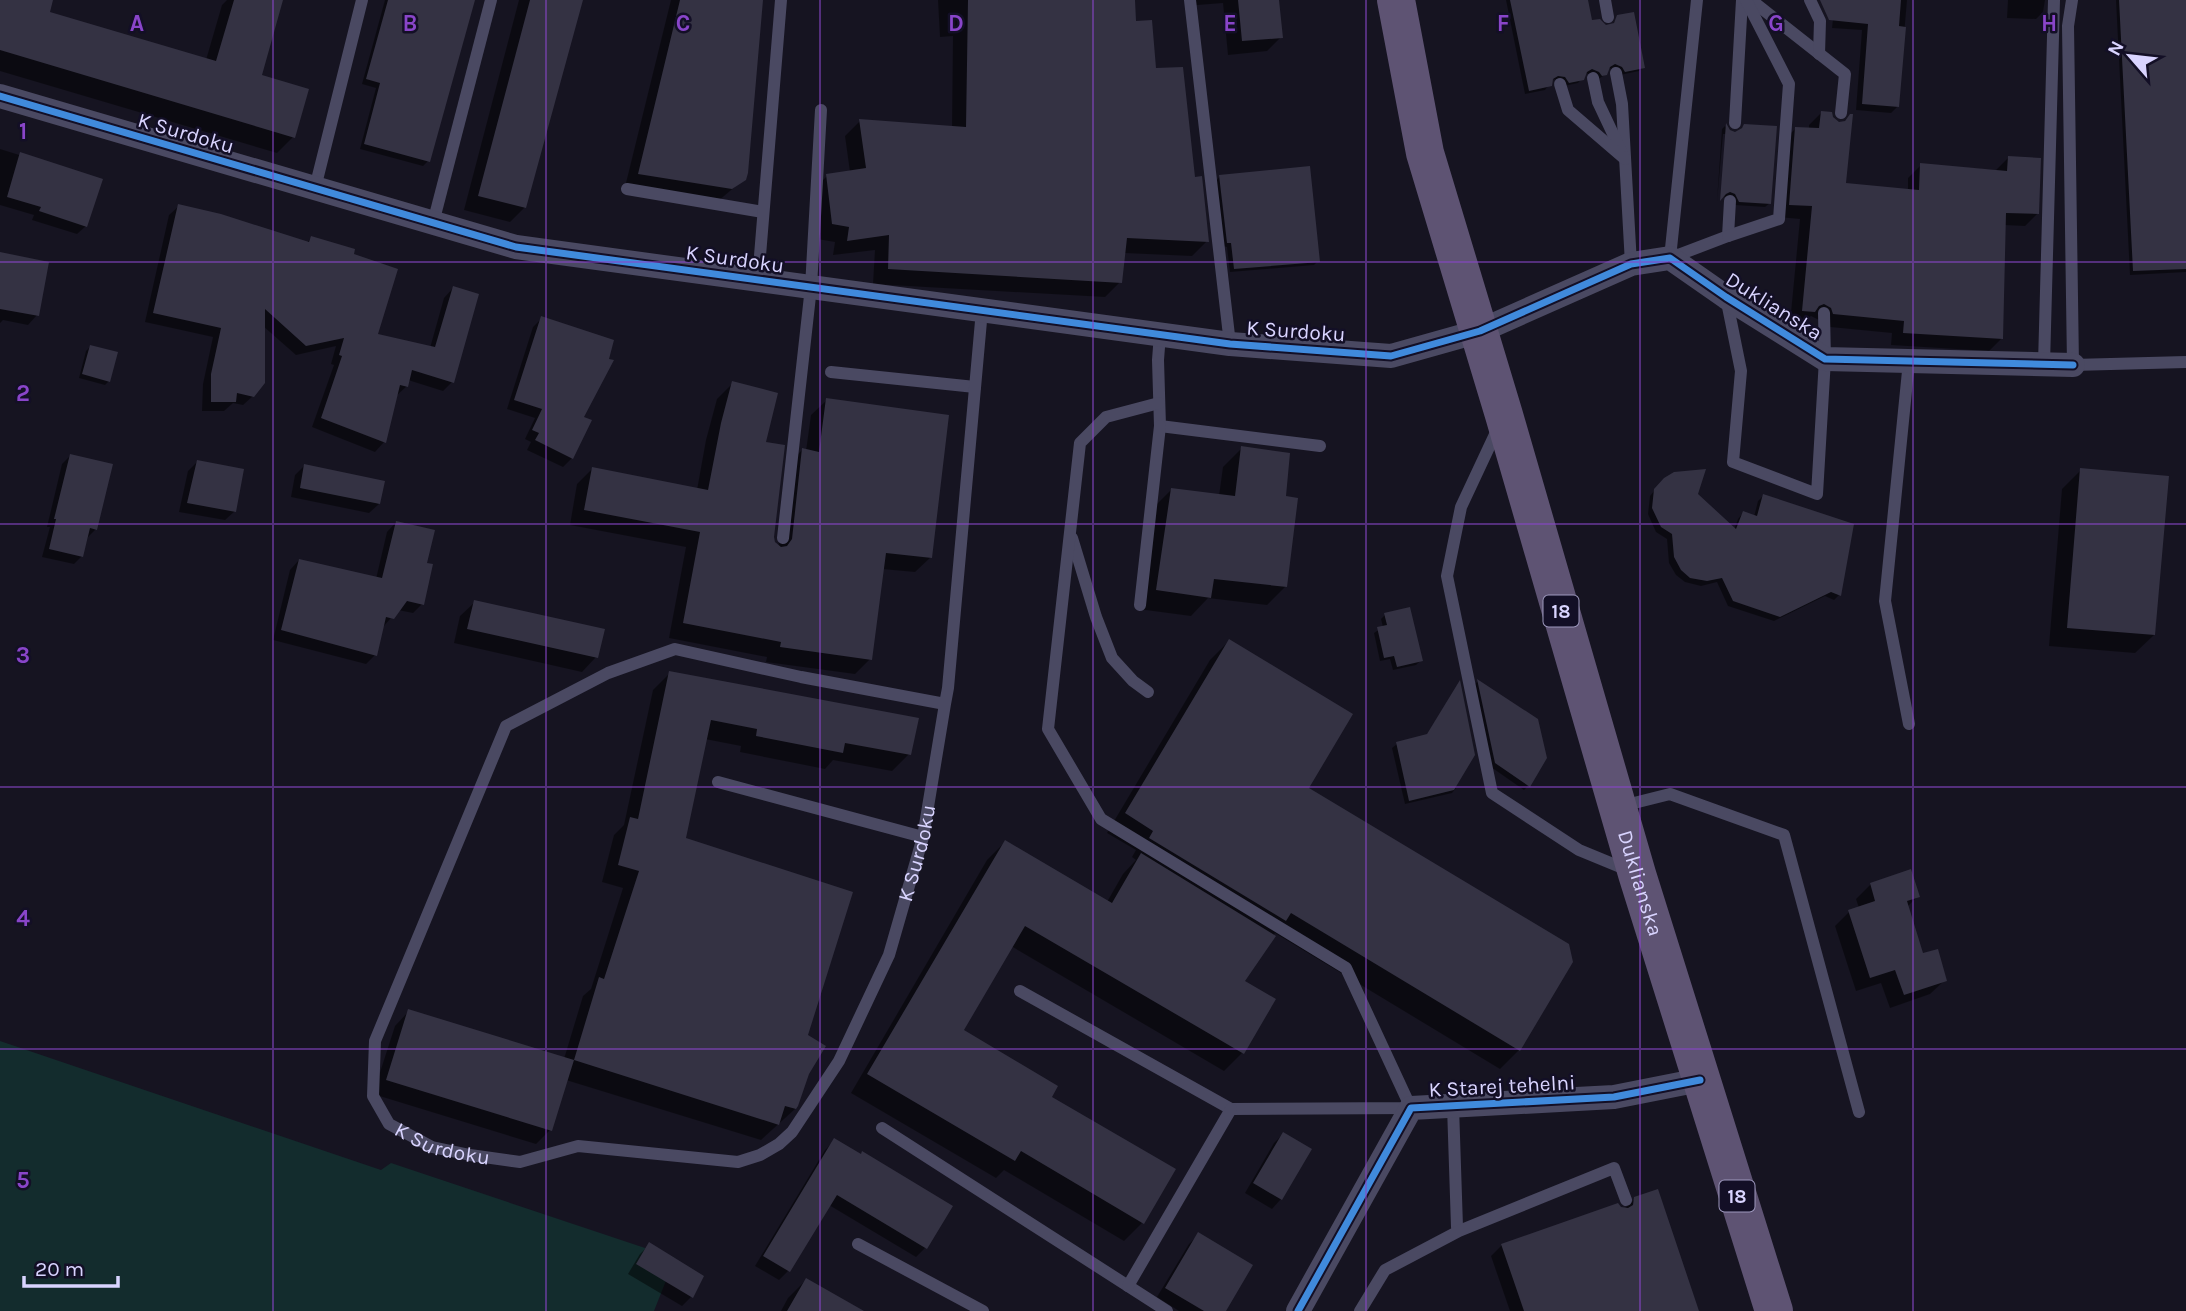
<svg xmlns="http://www.w3.org/2000/svg" width="2186" height="1311" viewBox="0 0 2186 1311" font-family="Karla,sans-serif">
<rect width="100%" height="100%" fill="#161421"/>
<path fill="#132c2d" d="M0 1041 381 1170 391 1163 675 1258 654 1311H0Z"/>
<path fill="#0007" d="M0 0H51L47 13 206 60 222 5 227 0H276L260 76 293 137 277 153 0 71Z
M385 0H453L428 161 423 166 360 149 376 88 362 84Z
M519 0H579L525 207 510 222 464 210Z
M671 0H753L744 179 717 202 625 187Z
M938 0H1133L1134 22 1154 69 1193 179 1207 241 1192 256 1124 253 1120 282 1105 297 873 284 875 250 833 255 835 242 817 239 812 191 827 176 850 172 845 136 860 121 952 128 953 36 940 37Z
M1185 0H1277L1281 37 1267 51 1228 55 1223 3 1185 6Z
M1506 0H1586L1591 22 1604 27 1612 26 1617 17 1643 67 1639 71 1620 75 1615 69 1608 68 1606 74 1597 80 1595 76 1586 73 1578 83 1564 86 1561 81 1553 79 1545 90 1525 94Z
M1835 0H1907L1898 106 1891 113 1856 110 1862 30 1832 28Z
M2008 0H2045L2043 12 2036 19 2007 18Z
M2116 0H2186V272L2130 275Z
M1822 112 1839 123H1843L1850 115 1844 185 1908 191V178L1921 165 1996 170 2009 157 2038 213 2025 226 2004 225 2001 339 1989 351 1891 345 1892 333 1820 326 1819 320 1811 316 1801 324 1790 323 1800 219 1777 217 1783 141 1795 129H1809V125Z
M1725 126 1728 131 1735 134 1744 126 1770 203 1765 207 1735 205 1731 198 1722 196 1727 134H1723L1717 201 1722 129Z
M0 149 100 180 86 226 77 234 32 220 34 215 0 205Z
M1220 176 1318 261 1314 265 1230 272 1227 247 1223 246 1216 181Z
M179 206 307 243 311 238 351 256 376 336 430 348 444 298 453 288 452 382 443 391 408 380 407 386 396 396 384 442 375 452 312 427 334 365 331 364 336 346 296 355 263 326 253 396 243 405 233 403 224 411H202L203 384 213 337 145 322 169 215Z
M0 253 37 315 28 325 3 320 0 323Z
M542 318 582 417 572 458 563 467 527 450 531 442 525 439 535 418 507 409 533 327Z
M90 347 109 381 105 385 79 378 86 351Z
M733 383 764 443 773 537 778 550 787 466 802 450 806 451 811 415 827 400 931 557 915 572 882 569 870 659 855 674 766 662 767 657 669 638 686 547 570 525 577 484 592 469 697 490 706 440 717 399Z
M1242 448 1284 498 1286 586 1267 605 1208 598 1191 616 1138 609 1152 509 1171 490 1219 496 1223 467Z
M70 456 96 529 88 537 82 556 74 564 42 557 50 527H47L62 464Z
M197 462 235 511 225 520 179 512 188 471Z
M304 466 379 504 369 513 291 497 295 475Z
M2081 470 2154 635 2135 653 2049 646 2062 489Z
M1659 485 1696 495 1734 530 1738 519 1743 513 1754 517 1758 501 1763 496 1839 595 1834 600 1825 596 1774 621 1728 606 1717 582 1701 586 1685 582 1676 575 1669 563 1667 539 1656 532 1648 514 1650 496Z
M396 522 425 564 422 604 413 613 398 610 383 627 375 655 366 664 273 640 290 570 299 560 376 579 387 532Z
M475 602 596 657 582 672 454 643 460 616Z
M1385 615 1421 660 1416 665 1393 670 1390 659 1380 661 1374 633 1383 627 1381 619Z
M1229 641 1307 789 1519 1050 1500 1069 1275 933 1243 982 1274 1000 1242 1053 1224 1071 1011 946 962 1031 1049 1097 1142 1223 1124 1241 1004 1170 996 1178 851 1093 987 860 1005 842 1107 902 1123 874 1136 860 1132 857 1136 850 1107 833 1210 660Z
M670 673 909 754 892 771 833 760 825 769 740 752 741 746 705 739 684 840 806 1036 807 1073 795 1109 761 1140 566 1080 550 1130 536 1144 373 1094 395 1026 409 1011 564 1059 583 996 591 989 623 888 602 882 614 835 624 825 653 690Z
M1478 681 1528 786 1524 790 1491 767 1474 685Z
M1459 684 1456 788 1452 793 1405 804 1392 748 1397 744 1426 736Z
M1871 884 1918 896 1907 907 1922 955 1945 980 1930 994 1890 1008 1881 983 1856 991 1835 926 1849 912 1859 908 1856 899Z
M1283 1134 1310 1149 1281 1199 1272 1209 1245 1193 1274 1143Z
M834 1141 951 1207 925 1248 916 1257 829 1205 788 1271 779 1280 755 1266 825 1150Z
M1635 1199 1697 1311H1510L1491 1256 1502 1245 1624 1209Z
M1198 1235 1224 1311H1179L1157 1297 1189 1244Z
M649 1245 691 1297 682 1306 628 1274 640 1254Z
M806 1280 861 1311H781L788 1298Z"/>
<path fill="#343243" d="M0 0H53L50 12 216 61 234 0H283L262 75 309 89 295 138 0 50Z
M388 0H475L430 162 364 144 380 83 366 79Z
M530 0H583L526 208 478 196Z
M680 0H763L748 173 746 180 732 189 638 174Z
M968 0H1135L1136 21 1152 20 1156 68 1183 67 1195 177 1202 176 1209 242 1127 238 1122 283 888 269 889 235 847 241 849 227 832 224 826 174 866 168 859 119 966 127Z
M1238 0H1279L1283 38 1242 41Z
M1510 0H1588L1592 20 1600 19 1606 25 1614 23 1617 15 1634 12 1645 68 1625 72 1622 67 1615 64 1610 67 1607 75 1602 76 1599 72 1592 69 1587 72 1584 80 1569 83 1565 77 1558 76 1553 79 1552 86 1529 91Z
M1820 0H1901L1899 26 1906 27 1899 107 1862 104 1868 24 1829 20Z
M2119 0H2186V269L2133 271Z
M1821 111 1832 112 1833 117 1839 122 1845 121 1850 114H1853L1846 183 1919 190 1920 163 2007 171 2008 156 2041 158 2039 214 2006 213 2003 339 1903 333 1904 321 1833 314 1831 308 1824 304 1819 306 1815 312 1802 311 1812 206 1789 205 1795 127 1819 128Z
M1726 123 1730 130 1735 132 1742 128 1744 124 1777 126 1771 204 1739 202 1735 194 1730 192 1726 194 1720 201Z
M20 152 103 179 87 227 39 211 41 207 7 197Z
M1310 166 1320 262 1234 269 1231 243H1227L1219 175Z
M178 204 221 214 309 242 311 236 355 249 354 254 398 269 378 334 435 347 453 286 479 294 454 383 412 370 408 387 400 385 386 443 321 418 342 356 339 355 344 338 306 346 265 309V383L254 397 237 393 236 402H211V374L221 328 153 313Z
M0 252 49 262 39 316 0 309Z
M541 316 614 340 609 359 614 360 584 417 592 420 573 459 535 440 539 433 532 430 542 409 514 400Z
M90 345 118 352 110 382 82 374Z
M732 381 778 393 766 442 785 445 774 537 775 542 781 547 787 546 792 539 802 448 819 452 826 398 949 415 932 558 886 553 872 660 780 647 781 642 683 623 700 532 584 510 592 467 708 490 721 423Z
M1241 446 1290 453 1286 496 1298 498 1287 587 1214 579 1211 598 1156 590 1171 488 1235 496Z
M70 454 113 464 97 530 90 528 83 557 49 549 56 519H54Z
M197 460 244 469 236 512 187 503Z
M304 464 385 481 380 504 300 488Z
M2080 468 2169 476 2155 635 2067 628Z
M1706 469 1698 494 1736 529 1743 511 1757 516 1763 494 1854 524 1841 596 1831 592 1780 617 1733 601 1722 578 1707 581 1690 578 1681 570 1674 557 1672 534 1661 527 1652 508 1654 489 1664 478 1674 472Z
M396 521 435 530 427 563 433 564 424 605 407 601 394 619 386 617 377 656 281 630 299 559 382 578Z
M474 600 605 629 598 658 467 629Z
M1410 607 1423 661 1397 667 1394 656 1384 658 1377 627 1387 625 1384 613Z
M1229 639 1353 714 1309 788 1569 944 1573 962 1520 1051 1291 913 1286 921 1149 838 1153 831 1125 813Z
M669 671 919 718 911 755 845 743 843 753 756 736 757 729 711 720 686 838 853 892 808 1035 826 1046 809 1074 798 1106 796 1109 785 1106 779 1125 574 1060 599 977 604 979 639 871 618 865 630 817 638 819Z
M1477 679 1538 719 1547 758 1530 787 1495 763Z
M1460 680 1475 755 1454 790 1409 801 1396 742 1427 734Z
M1005 840 1112 903 1141 853 1276 936 1245 981 1276 999 1244 1054 1025 926 964 1030 1058 1086 1052 1097 1176 1169 1144 1224 1021 1151 1015 1161 867 1074Z
M1911 869 1920 897 1907 901 1923 953 1938 949 1947 981 1904 995 1895 970 1870 978 1848 910 1875 901 1870 883Z
M408 1009 574 1060 552 1131 386 1080Z
M1283 1132 1312 1149 1282 1200 1253 1183Z
M834 1138 861 1154 862 1151 953 1206 927 1249 837 1195 790 1272 763 1256Z
M1658 1189 1699 1311H1524L1501 1244 1618 1203 1621 1207 1628 1208 1633 1205 1634 1197Z
M1198 1232 1253 1265 1226 1311H1204L1165 1288Z
M649 1242 704 1276 693 1298 636 1264Z
M806 1278 864 1311H787Z"/>
<g fill="none" stroke-linecap="round" stroke-linejoin="round">
<g stroke="#4a4962" stroke-width="12">
<path d="M1190 0 1230 344"/>
<path d="M1605 0 1608 17"/>
<path d="M1697 0 1670 258 1728 236 1730 201"/>
<path d="M1751 0 1845 74 1841 113"/>
<path d="M1810 0 1820 21 1819 54"/>
<path d="M2072 0 2068 26 2073 365 2186 362"/>
<path d="M1616 73 1622 104 1631 264"/>
<path d="M1593 78 1598 102 1622 153"/>
<path d="M1560 84 1568 110 1625 159"/>
<path d="M1735 123 1742 0"/>
<path d="M315 188 362 0"/>
<path d="M627 189 763 212"/>
<path d="M433 223 491 0"/>
<path d="M1728 236 1779 219 1789 84 1746 0"/>
<path d="M758 280 781 0"/>
<path d="M1726 297 1741 371 1733 462 1817 494 1825 359 1824 313"/>
<path d="M1160 334 1158 360 1160 426 1320 446"/>
<path d="M2044 364 2054 0"/>
<path d="M831 372 975 387"/>
<path d="M1498 428 1461 507 1447 576 1492 793 1579 850 1630 871"/>
<path d="M783 538 811 287 821 110"/>
<path d="M1072 538 1096 617 1112 658 1133 681 1148 692"/>
<path d="M1140 605 1160 426"/>
<path id="s1" d="M945 704 801 677 675 649 608 673 506 726 375 1041 373 1096 389 1124 432 1147 470 1155 520 1162 578 1146 738 1162 760 1155 779 1144 792 1132 839 1061 889 955 923 837 945 704 948 688 982 310"/>
<path d="M1909 724 1885 601 1909 361"/>
<path d="M718 782 923 837"/>
<path d="M1622 806 1670 794 1784 835 1859 1112"/>
<path d="M1020 991 1231 1109 1411 1108 1346 968 1101 819 1048 729 1080 443 1106 417 1159 403"/>
<path d="M1453 1106 1457 1227"/>
<path d="M882 1128 1167 1311"/>
<path d="M858 1244 983 1311"/>
<path d="M1128 1286 1231 1109"/>
<path d="M1360 1311 1385 1270 1459 1231 1614 1168 1626 1200"/>
</g>
<path stroke="#4a4962" stroke-width="24" d="M0 96 516 247 1230 344 1391 356 1480 331 1631 264 1670 258 1726 297 1825 359 2073 365
M1298 1311 1411 1108 1614 1097 1700 1080"/>
<path stroke="#5e5373" stroke-width="38" id="s2" d="M1396 0 1425 153 1504 415 1637 874 1774 1311"/>
<defs>
<path id="cycleway" d="M0 96 516 247 1230 344 1391 356 1480 331 1631 264 1670 258 1726 297 1825 359 2073 365
M1298 1311 1411 1108 1614 1097 1700 1080"/>
</defs>
<use href="#cycleway" stroke="#130f26" stroke-width="11"/>
<use href="#cycleway" stroke="#408adc" stroke-width="7"/>
</g>
<path fill="none" stroke="#8945c9" stroke-width="2" stroke-opacity="0.55" d="M273 0V1311M546 0V1311M820 0V1311M1093 0V1311M1366 0V1311M1640 0V1311M1913 0V1311M0 262H2186M0 524H2186M0 787H2186M0 1049H2186"/>
<g text-anchor="middle" stroke-width="5" stroke-linejoin="round" paint-order="stroke">
<g fill="#130f26" stroke="#9e99be" stroke-width="2">
<rect x="1543.5" y="595.5" width="35" height="31" rx="5"/>
<rect x="1719.5" y="1180.5" width="35" height="31" rx="5"/>
</g>
<g font-size="19" font-weight="bold" fill="#d9d4ff">
<text x="1561" y="618">18</text>
<text x="1737" y="1203">18</text>
</g>
<g font-size="21" fill="#d9d4ff" stroke="#130f26">
<text transform="translate(186 133) rotate(16)" y="7">K Surdoku</text>
<text transform="translate(735 259) rotate(8)" y="7">K Surdoku</text>
<text transform="translate(1774 306) rotate(32)" y="7">Duklianska</text>
<text transform="translate(1296 331) rotate(4)" y="7">K Surdoku</text>
<text dy="7" stroke="none"><textPath href="#s1" startOffset="1620">K Surdoku</textPath></text>
<text dy="7" stroke="none"><textPath href="#s2" startOffset="917">Duklianska</textPath></text>
<text transform="translate(1502 1086) rotate(-3)" y="7">K Starej tehelni</text>
<text dy="7" stroke="none"><textPath href="#s1" startOffset="948">K Surdoku</textPath></text>
</g>
</g>
<g font-size="23" text-anchor="middle" font-weight="bold" fill="#8945c9" stroke="#130f26" stroke-width="5" stroke-linejoin="round" paint-order="stroke">
<text x="137" y="31">A</text>
<text x="410" y="31">B</text>
<text x="683" y="31">C</text>
<text x="956" y="31">D</text>
<text x="1230" y="31">E</text>
<text x="1503" y="31">F</text>
<text x="1776" y="31">G</text>
<text x="2049" y="31">H</text>
<text x="23" y="139">1</text>
<text x="23" y="401">2</text>
<text x="23" y="663">3</text>
<text x="23" y="926">4</text>
<text x="23" y="1188">5</text>
</g>
<g transform="translate(2130 56) rotate(298)" stroke="#130f26" stroke-width="5" paint-order="stroke">
<path d="M0-5L12 26L0 18L-12 26Z" fill="#d9d4ff"/>
<text y="-10" font-size="19" font-weight="bold" text-anchor="middle" fill="#d9d4ff">N</text>
</g>
<path d="M24 1276v10h94v-10" fill="none" stroke="#d9d4ff" stroke-width="3.5"/>
<text x="35" y="1276" font-size="21" fill="#d9d4ff" stroke="#130f26" stroke-width="5" paint-order="stroke">20 m</text>
</svg>
